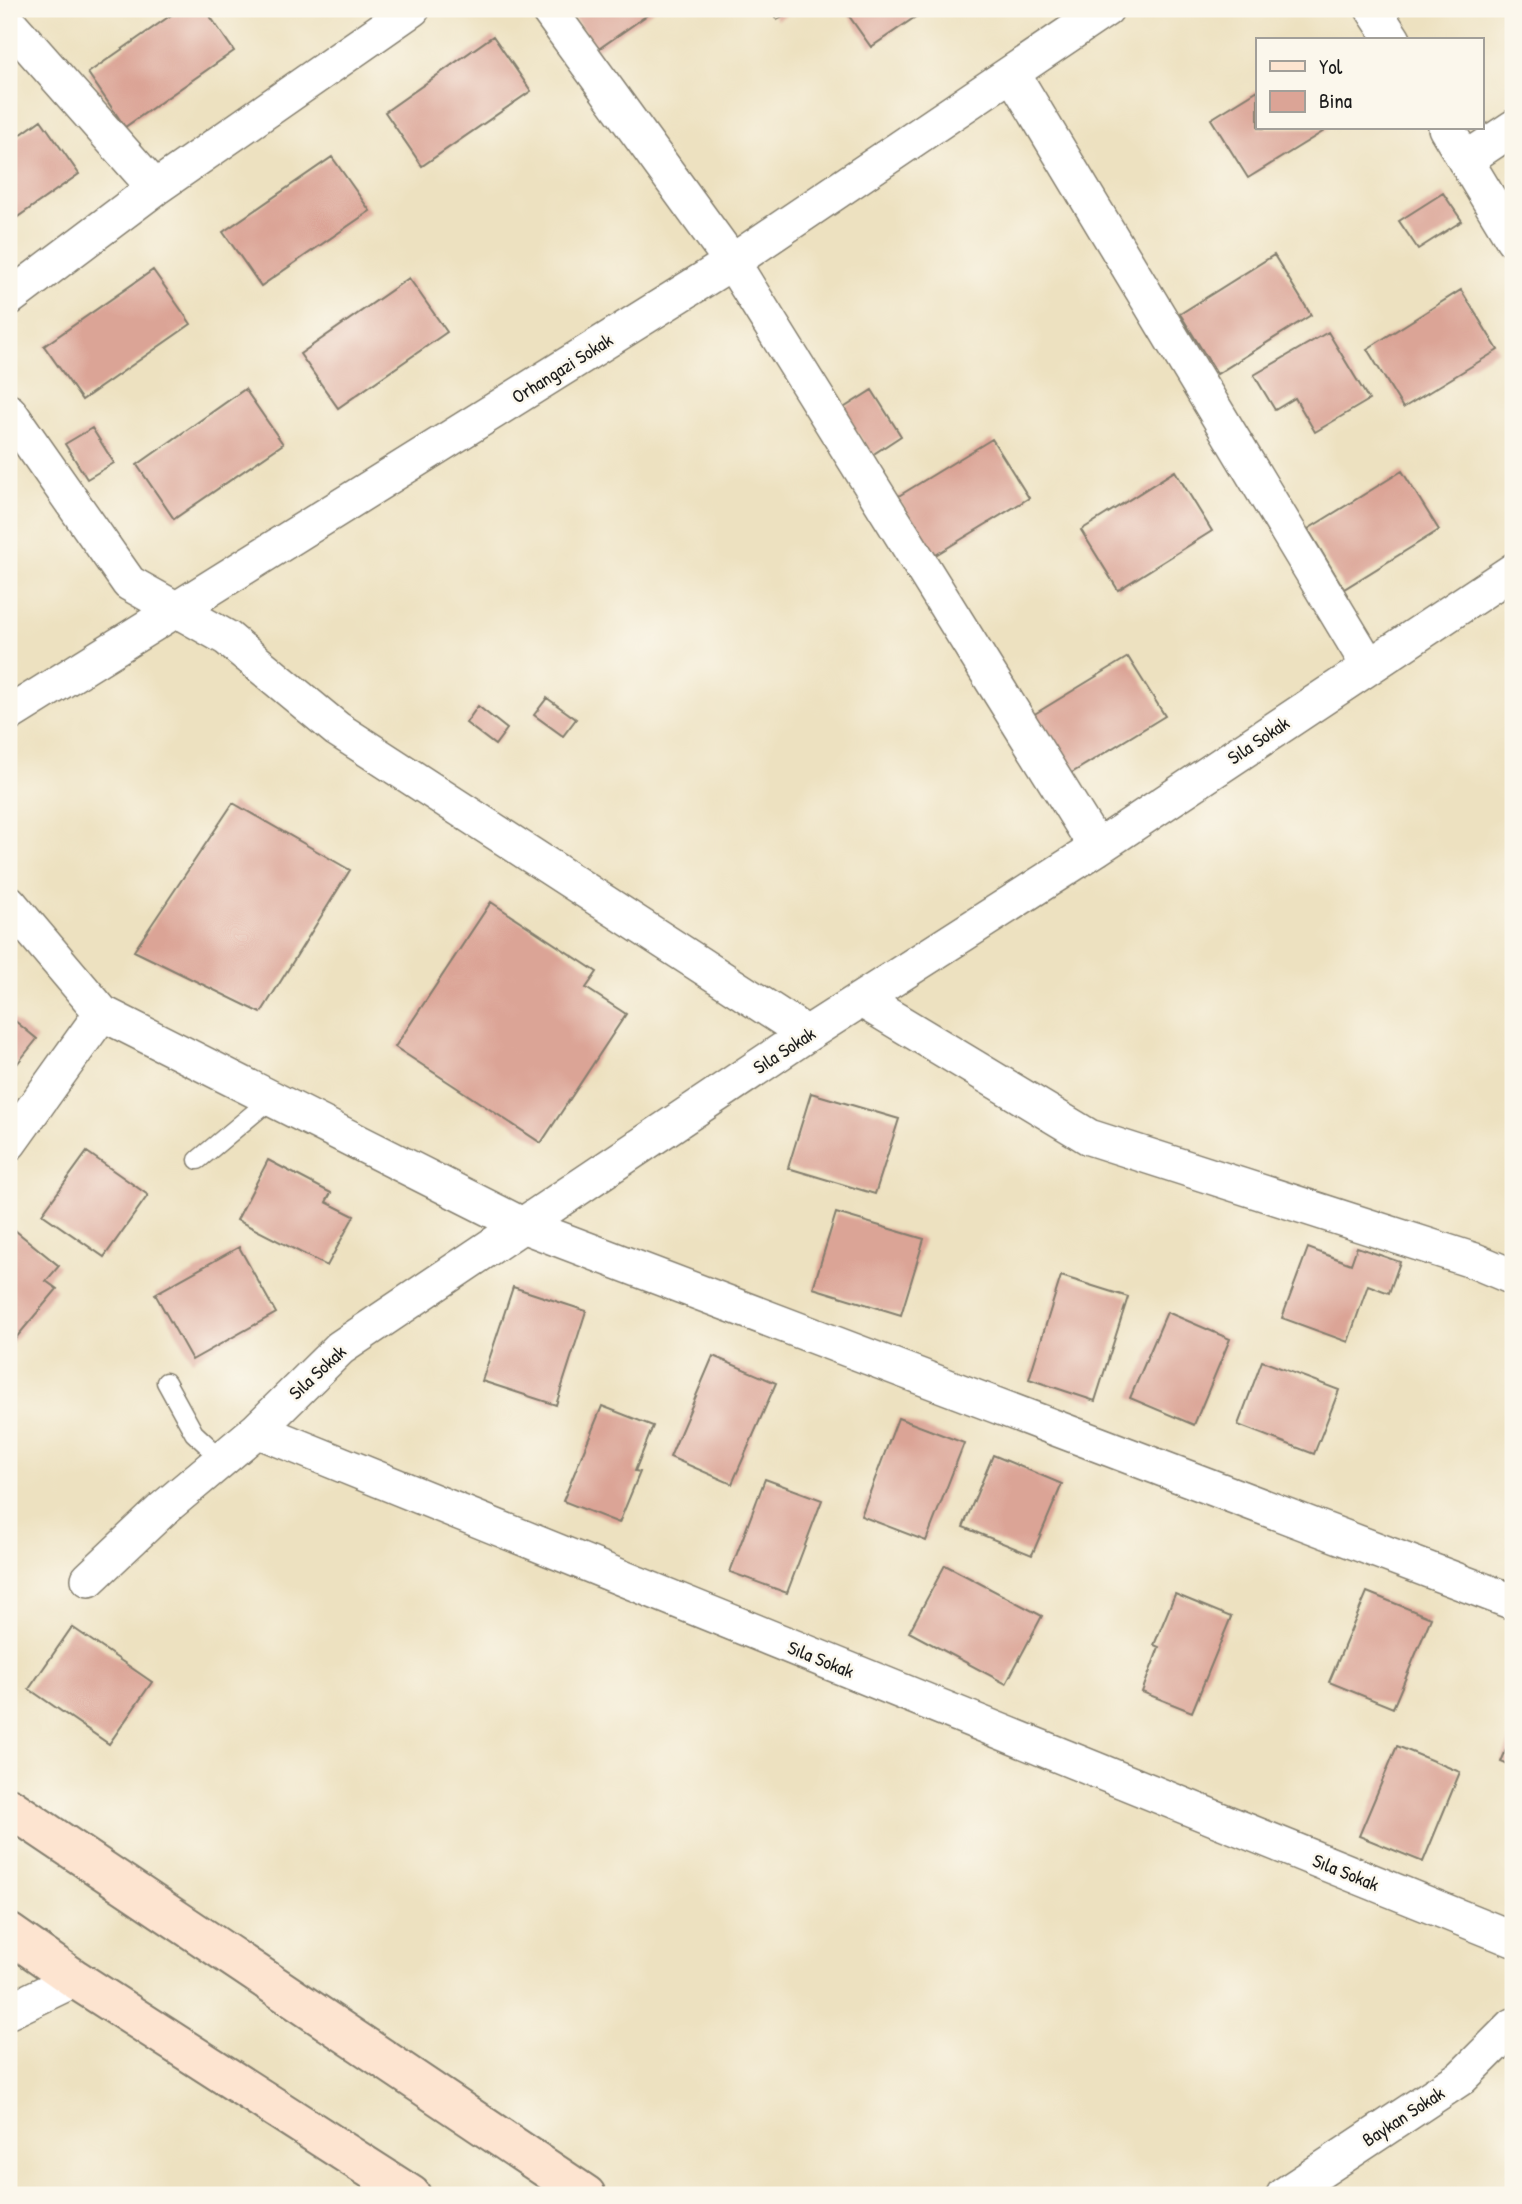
<svg xmlns="http://www.w3.org/2000/svg" width="1522" height="2204" viewBox="0 0 1522 2204" font-family="'Patrick Hand',sans-serif">
<rect width="100%" height="100%" fill="#fbf7ec"/>
<filter id="ink" filterUnits="userSpaceOnUse"><feTurbulence type="fractalNoise" baseFrequency=".0143" numOctaves="2"/><feDisplacementMap in="SourceGraphic" scale="14" xChannelSelector="R" yChannelSelector="G"/><feConvolveMatrix kernelMatrix="1 2 1 2 8 2 1 2 1" color-interpolation-filters="sRGB"/></filter>
<filter id="wash" filterUnits="userSpaceOnUse"><feTurbulence type="fractalNoise" baseFrequency=".00686" numOctaves="4" result="noise"/><feDisplacementMap in="SourceGraphic" scale="28" xChannelSelector="R" yChannelSelector="G"/><feGaussianBlur stdDeviation="1.57" result="paint"/><feColorMatrix in="noise" values="0 0 0 0 0 0 0 0 0 0 0 0 0 0 0 0 0 1.4 0 .05"/><feComposite in="paint" operator="in"/></filter>
<g filter="url(#wash)">
<rect width="100%" height="100%" fill="#ede1c0"/>
<g id="blocks">
<path fill="#dba496" d="M180 9H205L234 51 125 127 88 73Z
M568 9H656L597 50Z
M770 9H798L777 20Z
M844 9H927L871 47Z
M493 36 531 91 422 166 385 112Z
M1258 90V128H1329L1248 178 1211 119Z
M41 120 79 174 9 223V143Z
M332 157 370 211 261 286 223 232Z
M1443 193 1462 221 1418 249 1399 221Z
M1274 255 1311 315 1217 374 1180 314Z
M153 270 191 324 82 400 44 346Z
M409 278 447 332 338 408 300 354Z
M1461 290 1498 350 1403 408 1367 349Z
M1328 332 1369 400 1315 432 1295 398 1275 410 1254 375Z
M245 389 283 444 174 519 137 465Z
M872 390 901 436 872 455 842 409Z
M92 428 114 463 87 479 65 444Z
M992 439 1029 498 934 556 897 497Z
M1175 471 1212 531 1118 590 1081 530Z
M1402 471 1439 530 1344 589 1308 529Z
M1128 657 1165 716 1070 774 1033 715Z
M547 698 576 719 563 736 534 715Z
M478 706 507 729 495 745 466 723Z
M233 803 350 870 261 1013 134 951Z
M491 902 597 972 586 988 626 1014 541 1143 395 1047Z
M9 1016 37 1039 9 1074Z
M811 1093 899 1119 875 1194 788 1168Z
M87 1152 148 1195 104 1257 42 1214Z
M268 1160 331 1193 326 1202 354 1216 327 1266 237 1220Z
M836 1213 924 1239 901 1315 813 1288Z
M11 1227 59 1266 46 1281 57 1289 10 1345 9 1230Z
M239 1247 276 1313 192 1360 155 1294Z
M1357 1247 1400 1262 1389 1293 1368 1285 1348 1342 1282 1318 1308 1248 1351 1264Z
M1061 1276 1128 1297 1095 1401 1029 1379Z
M513 1287 586 1311 556 1405 482 1381Z
M1167 1312 1230 1339 1194 1425 1130 1398Z
M713 1356 776 1383 732 1484 670 1457Z
M1262 1361 1339 1390 1314 1454 1238 1425Z
M602 1406 653 1426 635 1471 640 1472 619 1523 563 1501Z
M898 1418 964 1443 926 1541 861 1516Z
M993 1455 1062 1484 1032 1555 963 1527Z
M765 1479 822 1500 787 1593 730 1572Z
M945 1565 1042 1616 1006 1684 909 1632Z
M1367 1592 1431 1618 1393 1708 1329 1682Z
M1175 1594 1231 1617 1192 1712 1142 1692 1159 1647 1154 1645Z
M72 1627 152 1682 109 1744 29 1689Z
M1513 1733V1767L1501 1762Z
M1397 1746 1460 1772 1423 1862 1359 1836Z"/>
</g>
</g>
<g filter="url(#ink)">
<use href="#blocks" fill-opacity="0" stroke="#847e6e" stroke-width="2"/>
<g fill="none" stroke-linecap="round" stroke-linejoin="round">
<defs>
<path id="lane" d="M198 1160 271 1099
M166 1382 194 1433 222 1459"/>
<path id="street" d="M548 9 732 262 1097 848
M1373 9 1393 40
M9 23 155 188
M1012 73 1369 666
M1446 128 1513 239
M1465 160 1513 128
M9 298 155 188 412 9
M9 412 129 583 227 638 337 729 807 1034
M1513 571 1097 848 807 1034 340 1348 257 1430 1513 1939
M9 714 732 262 1106 9
M9 903 102 1013 522 1225 1513 1602
M862 1000 1089 1137 1475 1261 1513 1277
M9 1143 102 1013
M89 1579 163 1509 257 1430
M9 2011 75 1979
M1284 2195 1462 2077 1513 2026"/>
<path id="secondary" d="M9 1807 586 2195
M9 1933 75 1979 411 2195"/>
</defs>
<use href="#lane" stroke="#847e6e" stroke-width="21"/>
<use href="#street" stroke="#847e6e" stroke-width="38"/>
<use href="#secondary" stroke="#847e6e" stroke-width="42"/>
<use href="#lane" stroke="#fff" stroke-width="18"/>
<use href="#street" stroke="#fff" stroke-width="35"/>
<use href="#secondary" stroke="#fde4d0" stroke-width="38"/>
</g>
</g>
<g text-anchor="middle" stroke-width="5" stroke-linejoin="round" paint-order="stroke">
<g font-size="19" fill="#1c1c1c" stroke="#fbf7ec">
<text transform="translate(562 368) rotate(-32)" y="7">Orhangazi Sokak</text>
<text transform="translate(1258 740) rotate(-34)" y="7">Sıla Sokak</text>
<text transform="translate(784 1050) rotate(-33)" y="7">Sıla Sokak</text>
<text transform="translate(317 1372) rotate(-43)" y="7">Sıla Sokak</text>
<text transform="translate(821 1659) rotate(22)" y="7">Sıla Sokak</text>
<text transform="translate(1346 1872) rotate(22)" y="7">Sıla Sokak</text>
<text transform="translate(1403 2116) rotate(-33)" y="7">Baykan Sokak</text>
</g>
</g>
<rect width="1522" height="2204" fill="none" stroke="#fbf7ec" stroke-width="35"/>
<rect x="1256" y="38" width="228" height="91" fill="#fbf7ec" stroke="#a29f99" stroke-width="2"/>
<rect x="1270" y="61" width="35" height="10" fill="#fde4d0" stroke="#a29f99" stroke-width="2"/>
<text x="1319" y="74" font-size="21" fill="#1c1c1c">Yol</text>
<rect x="1270" y="91" width="35" height="21" fill="#dba496" stroke="#a29f99" stroke-width="2"/>
<text x="1319" y="108" font-size="21" fill="#1c1c1c">Bina</text>
</svg>
